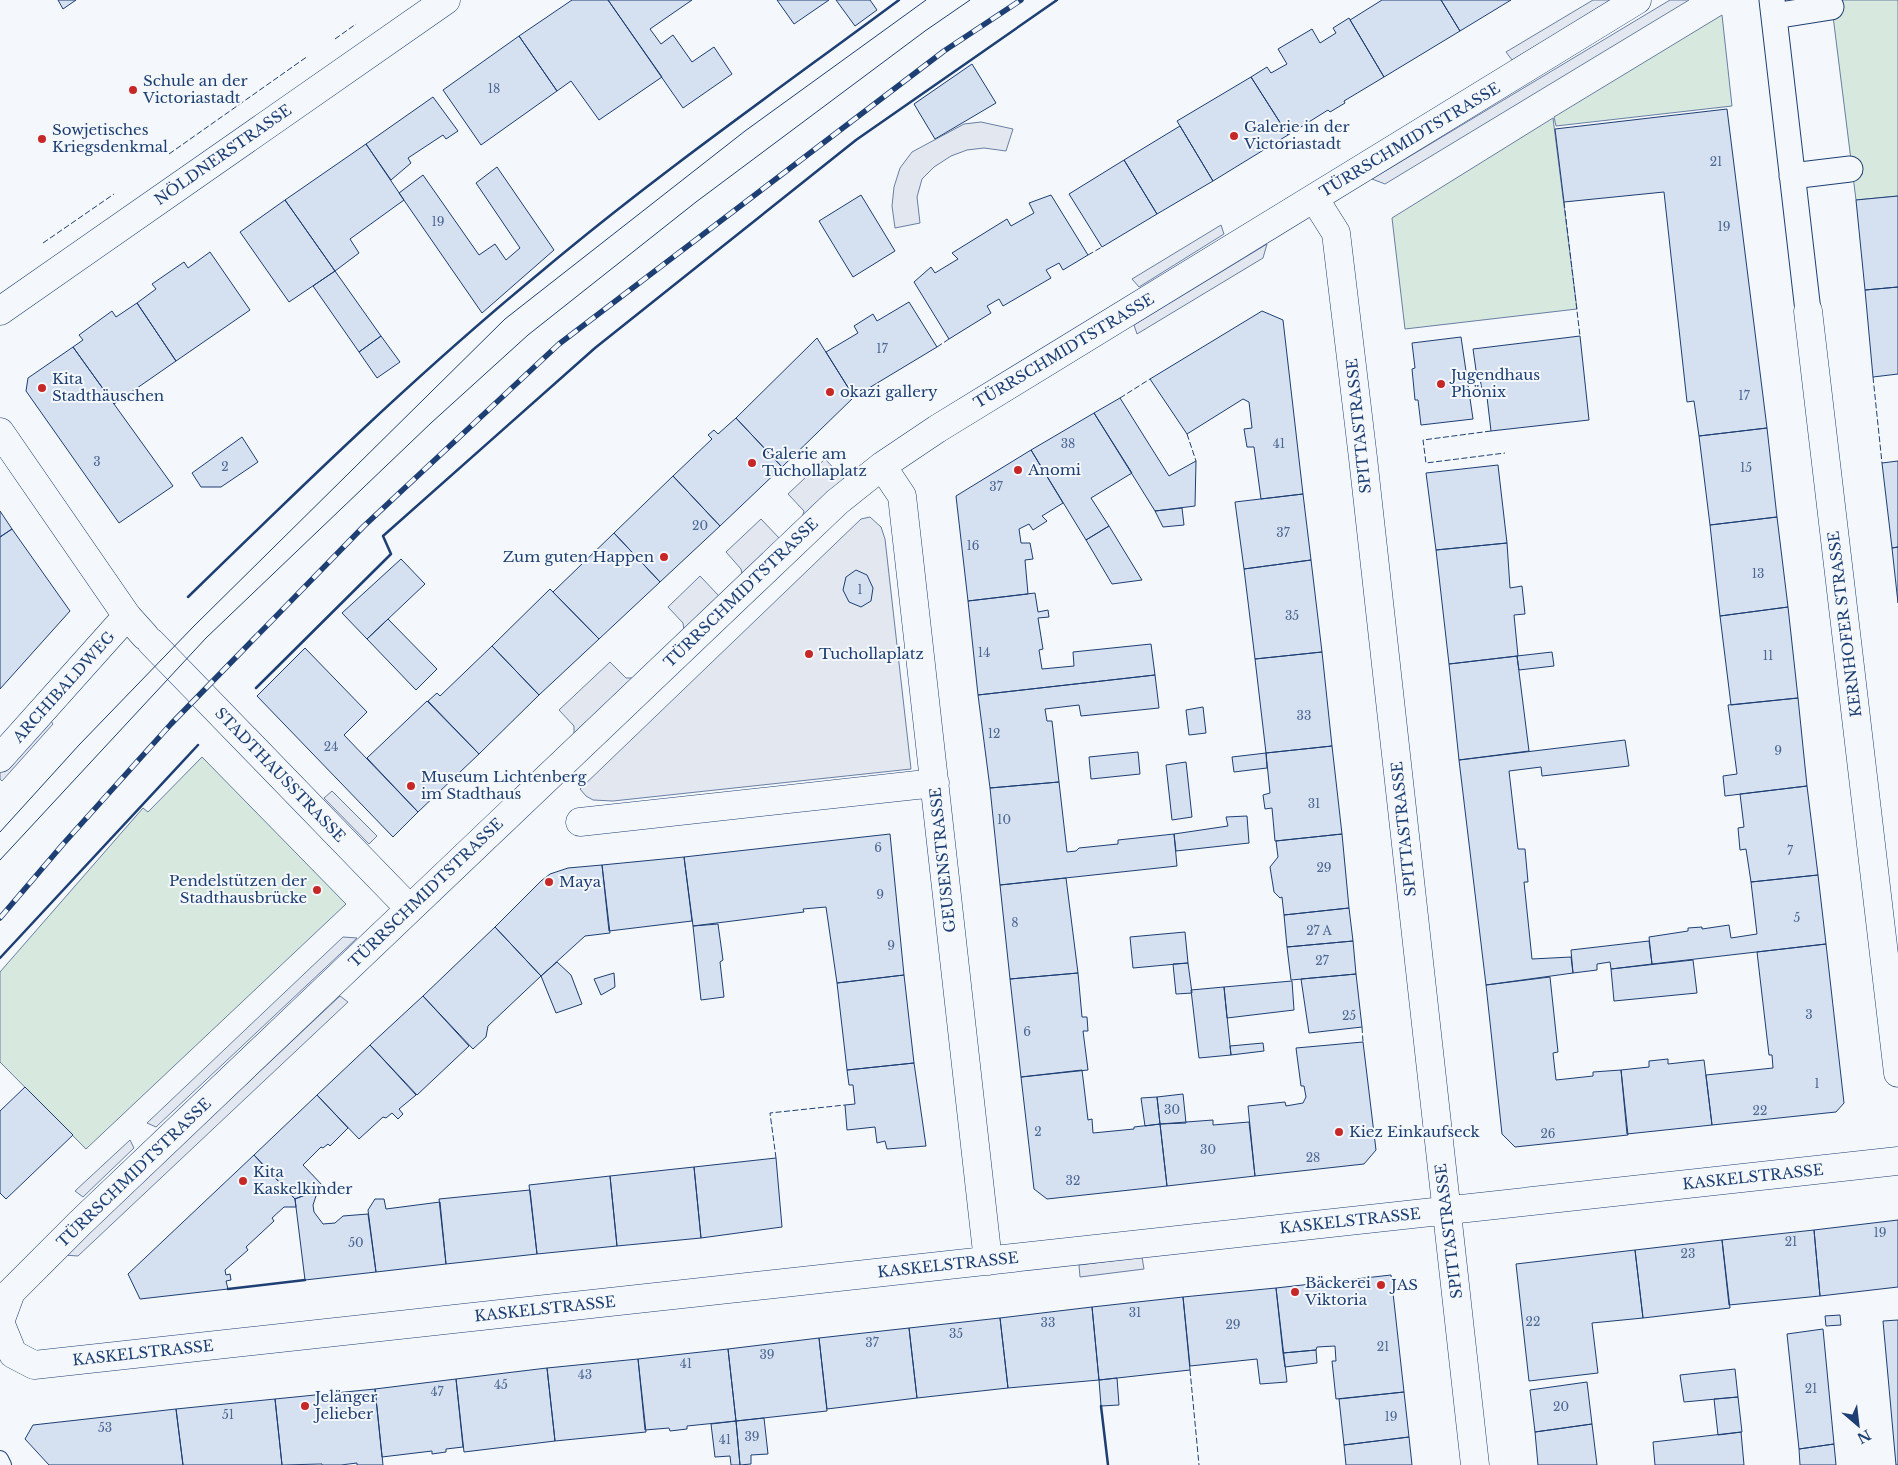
<svg xmlns="http://www.w3.org/2000/svg" width="1898" height="1465" viewBox="0 0 1898 1465" font-family="'Libre Baskerville',serif">
<rect width="100%" height="100%" fill="#f4f7fb"/>
<path fill="#d7e8df" stroke="#687fa3" d="M1831 0H1898V196L1856 200Z
M1722 15 1732 106 1556 126 1554 117Z
M1553 118 1577 309 1405 329 1392 218Z
M202 757 346 904 86 1149 0 1062V972L143 808 148 812Z"/>
<path fill="#e3e8f0" stroke="#687fa3" d="M1593 0H1613L1512 60 1506 52Z
M1670 0H1689L1385 184 1372 179Z
M981 122 1013 129 1006 151 984 148 967 150 951 156 934 167 922 179 917 197 920 223 895 228 892 206 894 187 900 168 912 152 964 124Z
M1221 225 1224 234 1139 287 1132 279Z
M1267 244 1263 258 1137 334 1134 325Z
M825 459 844 479 802 518 804 511 788 494Z
M870 517 881 527 885 539 911 769 613 801 593 800 586 796 580 789 861 519Z
M761 519 780 539 742 574 741 569 726 552Z
M700 576 719 596 684 630 683 623 668 607Z
M610 662 626 678H633L574 733V726L559 710Z
M49 718 53 724 2 781 0 779V767Z
M332 791 377 836 369 844 324 798Z
M343 937 357 938 156 1127 147 1123Z
M340 996 348 1002 78 1256 64 1255Z
M130 1140 134 1148 83 1197 75 1191Z
M1142 1257 1144 1269 1080 1277 1079 1265Z"/>
<path fill="#d5e0f0" stroke="#1d3f73" d="M58 0H76L63 9Z
M572 0H608L662 77 599 120 571 81 557 91 519 36Z
M608 0H692L650 29 661 44 673 35 692 62 714 47 732 74 683 108Z
M777 0H829L794 24Z
M836 0H870L877 10 855 26Z
M1382 0H1441L1460 31 1384 77 1350 20Z
M1441 0H1511L1460 31Z
M1349 18 1384 77 1344 101 1345 103 1330 112 1328 110 1288 135 1251 77 1267 67 1271 73 1287 64 1278 49 1312 29 1320 43 1336 33 1333 28Z
M519 36 557 91 481 145 443 90Z
M972 64 996 103 935 139 914 104Z
M1251 77 1288 135 1213 181 1177 121Z
M433 97 458 131 446 139 443 135 408 158 411 163 391 180 366 144Z
M1727 109 1767 428 1699 436 1694 401 1687 402 1664 192 1564 202 1555 129Z
M1180 126 1213 181 1157 214 1124 160Z
M366 144 404 200 350 239 359 253 335 271 285 200Z
M1124 160 1157 214 1102 247 1069 194Z
M497 167 554 250 482 313 399 193 423 175 479 255 495 244 506 260 520 248 476 183Z
M861 195 895 251 853 277 819 221Z
M1051 195 1088 255 1063 270 1059 263 1046 270 1051 278 1003 306 999 299 987 306 991 313 949 339 914 282 931 267 935 273 958 259 952 253 1007 219 1011 226 1034 213 1029 203Z
M1898 196V287L1865 290 1856 200Z
M285 200 335 271 289 302 240 232Z
M210 252 250 310 176 361 137 303 156 289 152 284 184 262 188 268Z
M335 271 381 336 359 352 313 286Z
M1898 287V374L1873 377 1865 290Z
M909 302 937 347 854 397 826 352 858 333 854 326 873 314 877 321Z
M137 303 176 361 114 404 73 347 83 340 79 335 112 311 116 317Z
M1262 311 1283 320 1303 494 1261 499 1254 447H1247L1244 429 1252 428 1249 402 1243 399 1187 434 1150 379Z
M381 336 400 362 377 378 359 352Z
M1580 336 1589 420 1491 431 1487 397H1483L1480 378 1477 377 1473 349Z
M1461 337 1473 419 1421 425 1418 400H1415L1412 369 1415 368 1412 343Z
M817 338 854 397 782 467 736 418Z
M73 347 173 486 119 523 26 391 28 378Z
M1120 398 1169 476 1196 461 1195 506 1155 511 1094 413Z
M1094 413 1132 473 1091 498 1109 526 1086 540 1031 450Z
M736 418 782 467 720 526 673 476 712 439 708 435 714 430 718 434Z
M1767 428 1777 517 1710 525 1699 436Z
M242 437 258 462 221 487H201L192 473Z
M1031 450 1063 503 1042 516 1047 521 1033 530 1029 524 1019 529 1021 543H1030L1033 559 1025 560 1028 594 968 601 956 496Z
M1898 461V547L1892 548 1882 463Z
M1498 465 1507 543 1436 550 1426 473Z
M673 476 720 526 660 582 614 533Z
M1303 494 1311 560 1244 569 1235 502Z
M1182 508 1184 525 1163 527 1155 511Z
M0 511 12 529 0 537Z
M1777 517 1788 607 1720 616 1710 525Z
M1109 526 1142 580 1112 584 1086 540Z
M12 529 70 611 0 689V537Z
M614 533 660 582 599 639 553 592Z
M1507 543 1510 588 1522 586 1525 614 1514 615 1518 656 1449 664 1436 550Z
M1898 547V603L1892 548Z
M401 559 425 584 367 639 342 613Z
M1311 560 1322 652 1255 659 1244 569Z
M856 570 867 575 873 588 871 601 861 607 849 602 843 590 846 577Z
M550 589 599 639 539 695 492 646Z
M1035 593 1038 612 1048 610 1049 617 1038 618 1043 649 1039 650 1042 669 1074 666 1073 652 1151 644 1155 675 978 695 968 601Z
M1788 607 1798 698 1731 705 1720 616Z
M388 619 437 669 416 690 367 639Z
M492 646 539 695 479 754 428 701 437 693 440 696Z
M305 648 367 712 344 735 418 812 393 837 257 696Z
M1322 652 1332 746 1266 753 1255 659Z
M1552 652 1554 666 1519 670 1517 656Z
M1517 656 1529 751 1459 760 1449 664Z
M1155 675 1159 708 1081 716 1079 705 1045 709 1047 721H1052L1059 782 990 788 978 695Z
M1798 698 1807 786 1725 796 1723 776 1737 774 1728 705Z
M427 701 479 754 418 812 367 758Z
M1203 707 1206 733 1189 735 1186 710Z
M1625 740 1629 766 1542 776 1541 767 1509 771 1518 849H1525L1528 882H1524L1532 959 1571 957 1573 973 1486 985 1459 760Z
M1332 746 1342 834 1275 841 1272 808 1265 809 1263 795 1270 793 1266 753Z
M1138 752 1140 774 1091 779 1089 757Z
M1266 753 1267 768 1234 772 1232 757Z
M1186 762 1192 817 1172 820 1166 765Z
M1059 782 1067 852 1076 851 1079 848 1118 844V840L1174 834 1177 866 1000 885 990 788Z
M1807 786 1818 875 1751 882 1746 849 1740 850 1738 828 1744 827 1740 794Z
M1247 816 1249 843 1176 851 1174 834 1228 826 1226 817Z
M890 834 904 975 837 983 826 907 803 909 804 912 693 926 684 857Z
M1342 834 1349 908 1284 915 1282 897 1280 898 1274 892 1270 867 1278 857 1276 841Z
M684 857 692 921 609 931 602 865Z
M602 865 610 933 585 936 541 976 495 927 541 881 550 874 568 868Z
M1818 875 1826 944 1652 964 1649 937 1688 931V928L1702 927V929L1729 925 1731 938 1757 934 1751 882Z
M1066 878 1078 973 1010 979 1000 885Z
M1349 908 1353 941 1287 947 1284 915Z
M718 924 723 960 720 962 724 997 701 1000 693 926Z
M495 927 541 976 488 1026 486 1037 473 1049 423 996Z
M1185 932 1188 963 1133 968 1130 937Z
M1353 941 1356 974 1291 980 1287 947Z
M1649 941 1652 964 1611 969 1610 962 1597 964V970L1573 973 1571 950Z
M1826 944 1844 1103 1836 1112 1712 1125 1706 1075 1773 1068 1772 1055H1769L1757 952Z
M1693 960 1697 993 1614 1001 1611 969Z
M557 962 571 975 582 1004 556 1013 541 976Z
M1188 963 1192 993 1176 994 1173 964Z
M614 973 615 987 601 995 594 979Z
M1078 973 1082 1017H1087L1088 1031H1083L1088 1070 1021 1077 1010 979Z
M1356 974 1362 1027 1309 1033 1301 979Z
M904 975 914 1063 847 1070 837 983Z
M1550 977 1558 1052 1553 1053 1556 1080 1593 1076V1072L1621 1070 1628 1135 1515 1147 1502 1134 1486 985Z
M1292 981 1294 1010 1227 1018 1224 987Z
M1224 987 1231 1055 1199 1058 1191 990Z
M423 996 469 1046 417 1095 370 1045Z
M1363 1042 1376 1150 1364 1164 1255 1176 1248 1106 1285 1102 1286 1106 1303 1103 1306 1097 1304 1086H1301L1296 1048Z
M1263 1043 1264 1051 1231 1055 1230 1046Z
M370 1045 416 1095 399 1109 403 1114 398 1119 392 1113 386 1118 383 1117 359 1139 317 1095Z
M1668 1059V1064L1704 1060 1712 1125 1627 1134 1621 1070 1649 1067V1061Z
M914 1063 926 1146 887 1149 885 1141 877 1143 875 1127 847 1130 845 1105 855 1104 853 1085H849L847 1070Z
M1082 1070 1088 1120 1092 1119 1093 1133 1134 1129V1127L1160 1124 1167 1186 1047 1199 1034 1189 1021 1077Z
M25 1087 73 1135 6 1199 0 1193V1111Z
M1183 1094 1186 1123 1160 1124 1157 1097Z
M317 1095 348 1128 330 1146 328 1144 323 1148 321 1147 303 1165 324 1187 295 1199 254 1155Z
M1157 1097 1160 1124 1145 1126 1141 1098Z
M1213 1120V1125L1249 1122 1255 1176 1167 1186 1160 1124Z
M254 1155 295 1199 296 1207H284L272 1218 274 1221 246 1247 248 1250 225 1270 226 1275 230 1274 231 1280 226 1281 228 1289 140 1299 128 1274Z
M776 1158 782 1227 701 1238 694 1167Z
M694 1167 701 1238 617 1246 610 1176Z
M610 1176 617 1246 537 1254 529 1185Z
M318 1190 313 1205 314 1212 323 1224 335 1223 343 1216 368 1214 376 1272 305 1280 295 1199Z
M530 1190 537 1254 446 1264 439 1199Z
M375 1199H384L386 1209 440 1202 446 1264 376 1272 368 1210Z
M1898 1220V1287L1820 1296 1814 1230Z
M1814 1230 1820 1296 1729 1305 1722 1240Z
M1722 1240 1730 1308 1643 1318 1635 1250Z
M1635 1250 1643 1318 1592 1323 1598 1373 1529 1381 1516 1264Z
M1391 1275 1404 1392 1336 1399 1332 1361H1336L1335 1346 1317 1347 1316 1350 1283 1353 1276 1288Z
M1276 1288 1287 1382 1260 1384 1257 1359 1190 1366 1183 1297Z
M1183 1297 1190 1370 1099 1380 1092 1307Z
M1092 1307 1099 1380 1008 1388 1000 1318Z
M1840 1315 1841 1325 1826 1326 1825 1316Z
M1000 1318 1008 1388 917 1398 909 1328Z
M1898 1320V1465H1896L1883 1321Z
M909 1328 917 1398 827 1409 819 1338Z
M1823 1329 1834 1444 1799 1449 1787 1334Z
M819 1338 827 1411 736 1421 728 1349Z
M728 1349 736 1421 687 1426V1429L670 1431 669 1428 645 1430 638 1359Z
M1316 1350 1317 1363 1285 1367 1283 1353Z
M638 1359 646 1432 555 1441 547 1368Z
M547 1368 555 1441 464 1452 456 1379Z
M1735 1369 1738 1397 1684 1402 1680 1375Z
M1117 1378 1119 1405 1101 1406 1099 1380Z
M456 1379 463 1447 446 1449V1452L432 1454V1451L382 1457 375 1389Z
M1587 1382 1592 1424 1535 1432 1530 1390Z
M375 1389 383 1465H357V1463L341 1465H322V1464L282 1465 275 1399Z
M1404 1392 1409 1437 1344 1445 1339 1399Z
M1738 1397 1742 1432 1718 1435 1714 1399Z
M275 1399 282 1465H183L176 1409Z
M176 1409 183 1465H49L25 1439 33 1425Z
M764 1418 768 1454 751 1455V1464L740 1465 736 1421Z
M736 1421 740 1465H731L730 1456 715 1457 711 1424Z
M1592 1424 1597 1465H1538L1535 1432Z
M1741 1432 1744 1465H1655L1653 1442Z
M1409 1437 1412 1465H1346L1344 1445Z
M1834 1444 1836 1465H1800L1799 1449Z"/>
<g fill="none" stroke-linecap="round" stroke-linejoin="round">
<defs>
<path id="service" d="M0 1459 3 1465"/>
<path id="pedestrian" d="M1772 0 1808 311
M1774 16 1831 7
M1792 176 1850 169"/>
<path id="minor" d="M1637 0 937 429 882 466 837 502 80 1223 11 1292 0 1322 13 1354 34 1365 1898 1161
M1314 198 1336 233 1363 458 1475 1465
M1808 311 1898 1073
M0 432 127 616 145 636
M882 466 902 496 988 1261
M151 642 409 908
M0 758 127 616
M580 822 935 783"/>
<path id="tertiary" d="M0 311 446 0"/>
</defs>
<use href="#service" stroke="#1d3f73" stroke-width="18"/>
<use href="#pedestrian" stroke="#1d3f73" stroke-width="27"/>
<use href="#minor" stroke="#1d3f73" stroke-width="29"/>
<use href="#tertiary" stroke="#1d3f73" stroke-width="29"/>
<use href="#service" stroke="#f4f7fb" stroke-width="16"/>
<use href="#pedestrian" stroke="#f4f7fb" stroke-width="25"/>
<use href="#minor" stroke="#f4f7fb" stroke-width="28"/>
<use href="#tertiary" stroke="#f4f7fb" stroke-width="28"/>
<path stroke="#1d3f73" stroke-width="1" d="M0 832 79 745 194 626 505 319 745 131 926 0
M0 860 206 638 431 423 528 335 696 202 925 31 970 0"/>
<defs>
<path id="rail" d="M0 918 64 843 171 724 364 526 559 344 944 51 1021 0"/>
</defs>
<use href="#rail" stroke="#1d3f73" stroke-width="5.5"/>
<use href="#rail" stroke="#f4f7fb" stroke-width="4" stroke-dasharray="11" stroke-linecap="butt"/>
<path stroke="#1d3f73" stroke-width="1" stroke-dasharray="6 2.5" stroke-linecap="butt" d="M335 39 356 24
M169 154 308 56
M1564 202 1580 336
M43 243 114 194
M1088 255 1102 247
M937 347 949 339
M1873 377 1882 463
M1120 398 1150 379
M1491 431 1423 440 1426 463 1505 453
M1187 434 1196 461
M1362 1027 1363 1042
M776 1158 770 1113 845 1105
M1190 1370 1199 1465"/>
<path stroke="#1d3f73" stroke-width="2.5" d="M188 597C303 485 418 373 542 271 656 175 779 89 899 0
M256 688 391 554 383 536 595 348 856 140 1057 0
M0 958 198 745
M228 1289 305 1280
M1101 1406 1108 1465"/>
</g>
<g fill="#c62828" stroke="#f4f7fb" stroke-width="2">
<circle cx="133" cy="90" r="5"/>
<circle cx="1234" cy="136" r="5"/>
<circle cx="42" cy="139" r="5"/>
<circle cx="1441" cy="384" r="5"/>
<circle cx="42" cy="388" r="5"/>
<circle cx="830" cy="392" r="5"/>
<circle cx="752" cy="463" r="5"/>
<circle cx="1018" cy="470" r="5"/>
<circle cx="664" cy="557" r="5"/>
<circle cx="809" cy="654" r="5"/>
<circle cx="411" cy="786" r="5"/>
<circle cx="549" cy="882" r="5"/>
<circle cx="317" cy="890" r="5"/>
<circle cx="1339" cy="1132" r="5"/>
<circle cx="243" cy="1181" r="5"/>
<circle cx="1381" cy="1285" r="5"/>
<circle cx="1295" cy="1292" r="5"/>
<circle cx="305" cy="1406" r="5"/>
</g>
<g text-anchor="middle" stroke-width="4" stroke-linejoin="round" paint-order="stroke">
<g font-size="12" fill="#4b6792">
<text x="494" y="93">18</text>
<text x="1716" y="166">21</text>
<text x="438" y="226">19</text>
<text x="1724" y="231">19</text>
<text x="882" y="353">17</text>
<text x="1744" y="400">17</text>
<text x="1068" y="448">38</text>
<text x="1279" y="448">41</text>
<text x="97" y="466">3</text>
<text x="225" y="471">2</text>
<text x="1746" y="472">15</text>
<text x="996" y="491">37</text>
<text x="700" y="530">20</text>
<text x="1283" y="537">37</text>
<text x="973" y="550">16</text>
<text x="1758" y="578">13</text>
<text x="860" y="594">1</text>
<text x="1292" y="620">35</text>
<text x="984" y="657">14</text>
<text x="1768" y="660">11</text>
<text x="1304" y="720">33</text>
<text x="994" y="738">12</text>
<text x="331" y="751">24</text>
<text x="1778" y="755">9</text>
<text x="1314" y="808">31</text>
<text x="1004" y="824">10</text>
<text x="878" y="852">6</text>
<text x="1790" y="855">7</text>
<text x="1324" y="872">29</text>
<text x="880" y="899">9</text>
<text x="1797" y="922">5</text>
<text x="1015" y="927">8</text>
<text x="1319" y="935">27 A</text>
<text x="891" y="950">9</text>
<text x="1322" y="965">27</text>
<text x="1809" y="1019">3</text>
<text x="1349" y="1020">25</text>
<text x="1027" y="1036">6</text>
<text x="1817" y="1088">1</text>
<text x="1172" y="1114">30</text>
<text x="1760" y="1115">22</text>
<text x="1038" y="1136">2</text>
<text x="1548" y="1138">26</text>
<text x="1208" y="1154">30</text>
<text x="1313" y="1162">28</text>
<text x="1073" y="1185">32</text>
<text x="1880" y="1237">19</text>
<text x="1791" y="1246">21</text>
<text x="356" y="1247">50</text>
<text x="1688" y="1258">23</text>
<text x="1135" y="1317">31</text>
<text x="1533" y="1326">22</text>
<text x="1048" y="1327">33</text>
<text x="1233" y="1329">29</text>
<text x="956" y="1338">35</text>
<text x="872" y="1347">37</text>
<text x="1383" y="1351">21</text>
<text x="767" y="1359">39</text>
<text x="686" y="1368">41</text>
<text x="585" y="1379">43</text>
<text x="501" y="1389">45</text>
<text x="1811" y="1393">21</text>
<text x="437" y="1396">47</text>
<text x="1561" y="1411">20</text>
<text x="228" y="1419">51</text>
<text x="1391" y="1421">19</text>
<text x="105" y="1432">53</text>
<text x="752" y="1441">39</text>
<text x="725" y="1444">41</text>
</g>
<g font-size="15" fill="#1d3f73" stroke="#f4f7fb" text-anchor="start">
<text x="143" y="86">Schule an der<tspan x="143" dy="17">Victoriastadt</tspan></text>
<text x="1244" y="132">Galerie in der<tspan x="1244" dy="17">Victoriastadt</tspan></text>
<text x="52" y="135">Sowjetisches<tspan x="52" dy="17">Kriegsdenkmal</tspan></text>
<text x="1451" y="380">Jugendhaus<tspan x="1451" dy="17">Phönix</tspan></text>
<text x="52" y="384">Kita<tspan x="52" dy="17">Stadthäuschen</tspan></text>
<text x="840" y="397">okazi gallery</text>
<text x="762" y="459">Galerie am<tspan x="762" dy="17">Tuchollaplatz</tspan></text>
<text x="1028" y="475">Anomi</text>
<text x="654" y="562" text-anchor="end">Zum guten Happen</text>
<text x="819" y="659">Tuchollaplatz</text>
<text x="421" y="782">Museum Lichtenberg<tspan x="421" dy="17">im Stadthaus</tspan></text>
<text x="307" y="886" text-anchor="end">Pendelstützen der<tspan x="307" dy="17">Stadthausbrücke</tspan></text>
<text x="559" y="887">Maya</text>
<text x="1349" y="1137">Kiez Einkaufseck</text>
<text x="253" y="1177">Kita<tspan x="253" dy="17">Kaskelkinder</tspan></text>
<text x="1305" y="1288">Bäckerei<tspan x="1305" dy="17">Viktoria</tspan></text>
<text x="1391" y="1290">JAS</text>
<text x="315" y="1402">Jelänger<tspan x="315" dy="17">Jelieber</tspan></text>
</g>
<g font-size="15" fill="#1d3f73" stroke="#f4f7fb">
<text transform="translate(1410 140) rotate(-31)" y="5">TÜRRSCHMIDTSTRASSE</text>
<text transform="translate(223 155) rotate(-35)" y="5">NÖLDNERSTRASSE</text>
<text transform="translate(1064 351) rotate(-31)" y="5">TÜRRSCHMIDTSTRASSE</text>
<text transform="translate(1359 426) rotate(-96)" y="5">SPITTASTRASSE</text>
<text transform="translate(741 593) rotate(-44)" y="5">TÜRRSCHMIDTSTRASSE</text>
<text transform="translate(1845 624) rotate(-97)" y="5">KERNHOFER STRASSE</text>
<text transform="translate(64 687) rotate(-48)" y="5">ARCHIBALDWEG</text>
<text transform="translate(280 775) rotate(46)" y="5">STADTHAUSSTRASSE</text>
<text transform="translate(1404 829) rotate(-96)" y="5">SPITTASTRASSE</text>
<text transform="translate(943 860) rotate(-96)" y="5">GEUSENSTRASSE</text>
<text transform="translate(426 893) rotate(-44)" y="5">TÜRRSCHMIDTSTRASSE</text>
<text transform="translate(134 1173) rotate(-44)" y="5">TÜRRSCHMIDTSTRASSE</text>
<text transform="translate(1753 1177) rotate(-6)" y="5">KASKELSTRASSE</text>
<text transform="translate(1350 1221) rotate(-6)" y="5">KASKELSTRASSE</text>
<text transform="translate(1449 1231) rotate(-97)" y="5">SPITTASTRASSE</text>
<text transform="translate(948 1265) rotate(-6)" y="5">KASKELSTRASSE</text>
<text transform="translate(545 1309) rotate(-6)" y="5">KASKELSTRASSE</text>
<text transform="translate(143 1353) rotate(-6)" y="5">KASKELSTRASSE</text>
</g>
</g>
<g transform="translate(1858 1425) rotate(152)" stroke="#f4f7fb" stroke-width="4" paint-order="stroke">
<path d="M0-4L9 19L0 12L-9 19Z" fill="#1d3f73"/>
<text y="-8" font-size="14" font-weight="bold" text-anchor="middle" fill="#1d3f73">N</text>
</g>
</svg>
